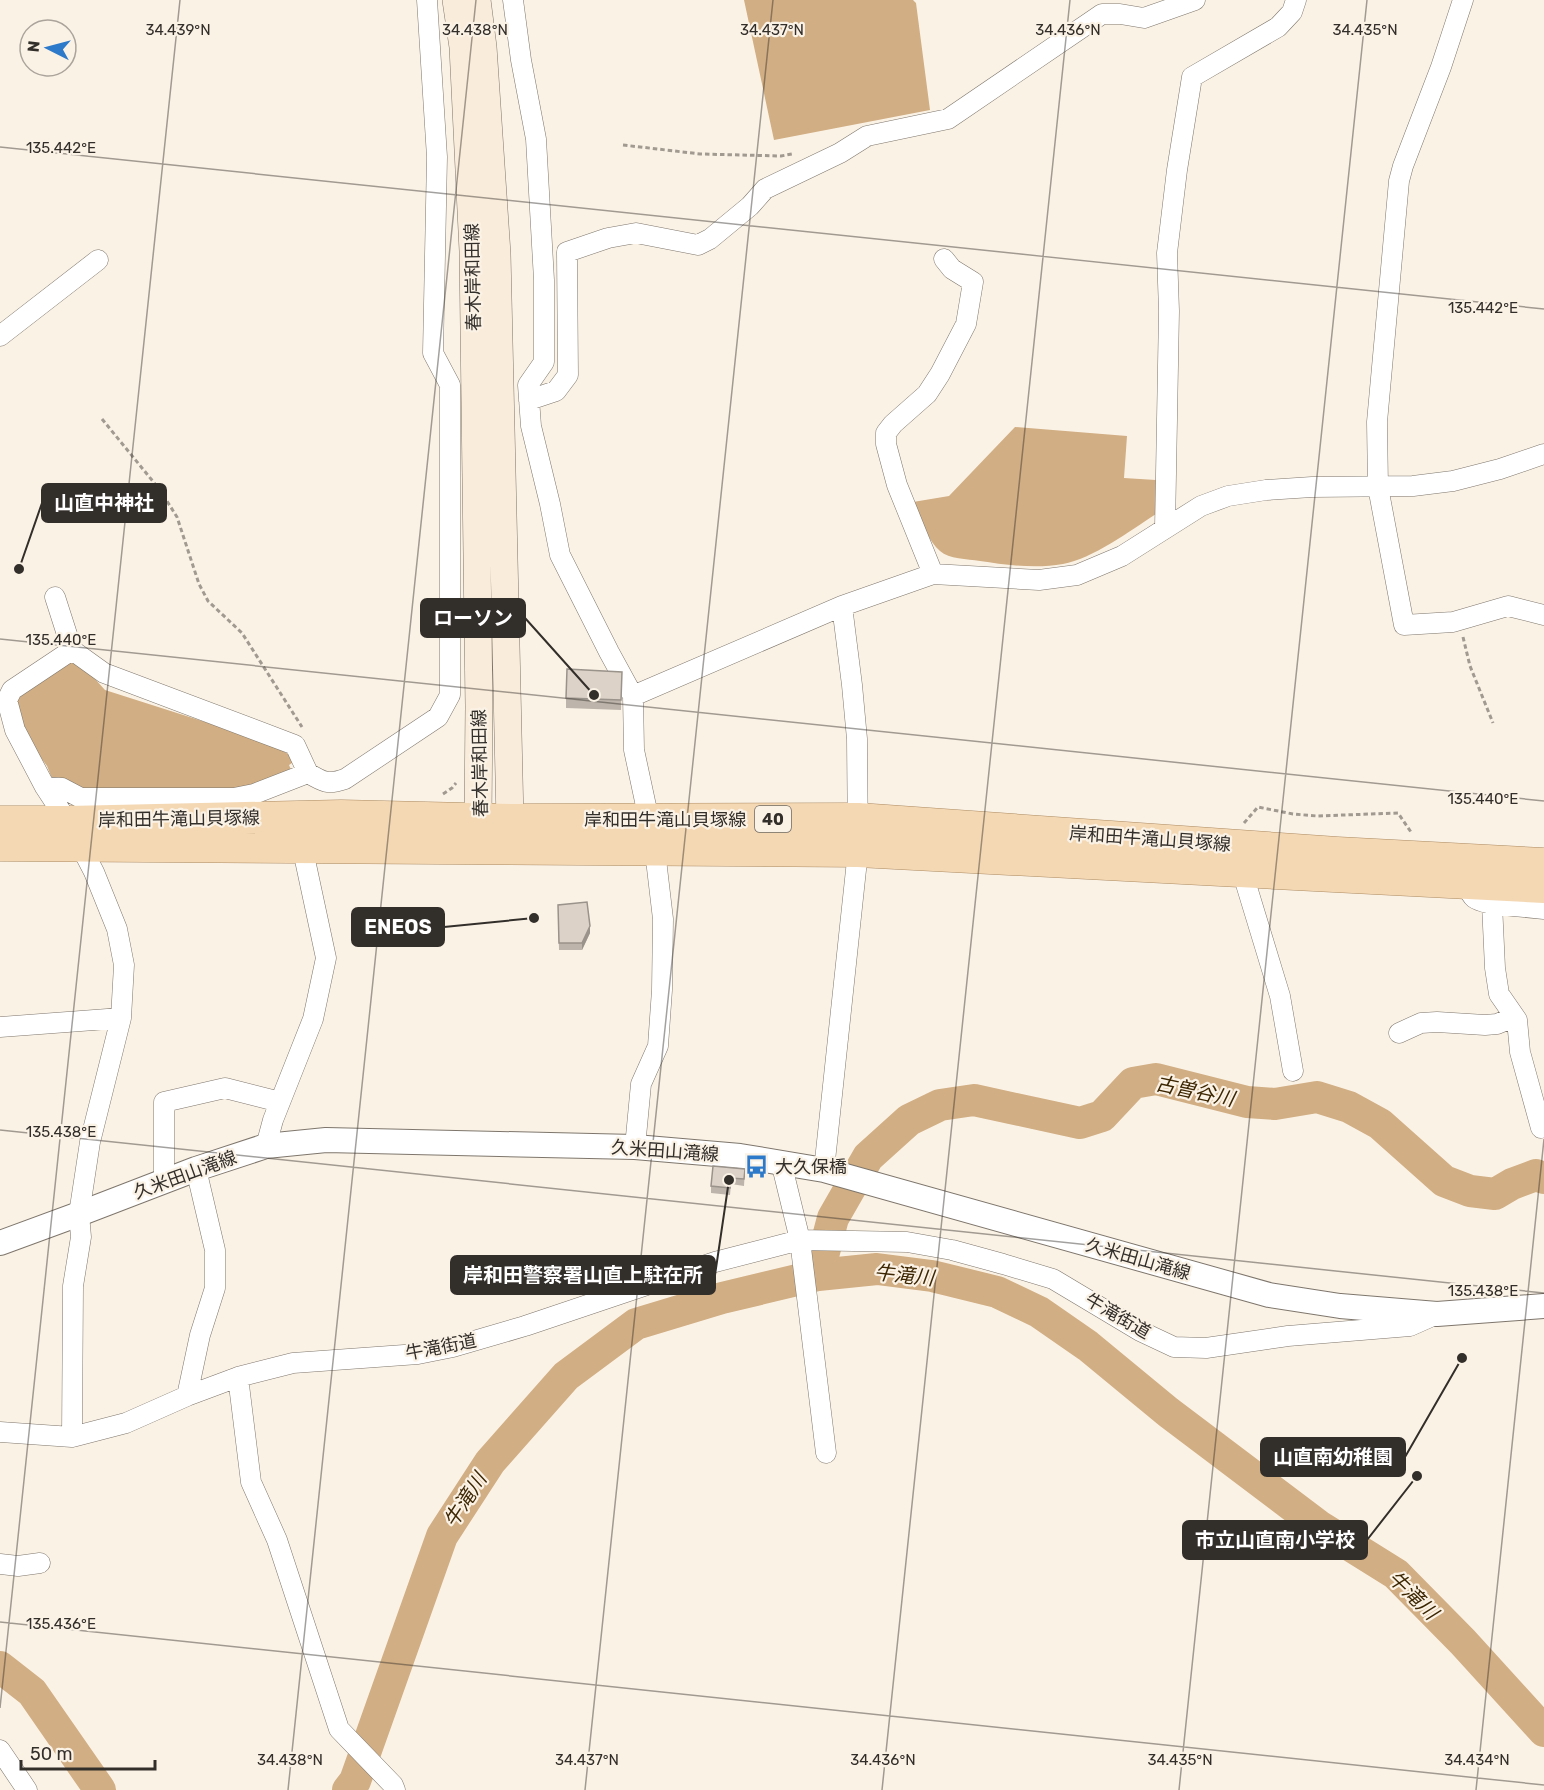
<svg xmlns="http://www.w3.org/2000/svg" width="1544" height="1790" viewBox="0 0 1544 1790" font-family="Rubik,'Noto Sans JP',sans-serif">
<rect width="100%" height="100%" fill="#fbf2e6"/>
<path fill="#d1ae83" d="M744 0H913L916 3 930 110 774 140Z
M1015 427 1127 436 1124 478 1156 480V514C1130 531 1092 559 1063 564 1036 569 1006 565 980 561 967 559 949 559 940 551 927 540 920 517 913 502L949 496Z
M75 657 105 690 268 742 293 757 295 761 289 765 292 772 245 789 88 792 53 781 47 766 24 735 15 702 24 686Z"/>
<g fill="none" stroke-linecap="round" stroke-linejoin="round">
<path stroke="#d1ae83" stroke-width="32" d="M818 1275 833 1218 868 1157 909 1120 940 1105 974 1100 1080 1123 1102 1116 1133 1083 1156 1079 1247 1102 1275 1104 1317 1097 1349 1107 1380 1124 1444 1181 1470 1191 1495 1194 1512 1184 1536 1175 1544 1178
M0 1667 32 1692 100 1790
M348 1790 355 1781 442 1536 490 1462 566 1376 636 1324 722 1298 818 1275 877 1269 932 1276 997 1292 1039 1312 1088 1346 1168 1412 1319 1526 1396 1574 1463 1642 1544 1731"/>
<defs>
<path id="minor" d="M513 0 521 60 536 139 544 280V362L528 385 531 426 550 504 560 555 609 652 633 696 634 750 649 820
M1463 0 1441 67 1403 166 1399 181 1377 422 1378 487 1404 625 1453 622 1508 606 1544 615
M0 336 98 260
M529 400 556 391 568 375 567 252 608 238 636 233 698 245 710 239 750 206 765 189 840 153 867 136 948 119 1102 14H1120L1144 18 1195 0
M1165 528 1169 311 1167 253 1177 170 1192 77 1278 27 1292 12 1296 0
M933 574 897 485 886 444V433L893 424 927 394 940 374 966 324 973 282 952 269 944 259
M55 597 72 650 12 690 7 700 15 730 45 787 68 822 94 872 117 929 124 965 121 1018 90 1142 79 1214 81 1237 73 1286 72 1437
M72 650 104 673 295 745 308 773
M633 696 842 606 933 574 1039 580 1077 575 1122 556 1201 506 1228 496 1266 490 1312 487 1413 486 1453 481 1500 469 1544 454
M45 787 62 788 81 798H234L254 794 308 773C323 782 328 785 345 779L438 717 450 695V385L433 353 437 157 427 0
M1242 871 1280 996 1293 1071
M1466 883C1472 900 1475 900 1492 904L1495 968 1499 994 1517 1020 1520 1052 1541 1128
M1492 904 1544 909
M0 1027 121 1018
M1399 1033 1421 1023 1437 1022 1485 1025 1497 1024 1514 1017
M266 1146 273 1120 313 1019 326 958 302 846
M635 1147 641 1084 658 1046 662 990 663 919 655 851
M824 1170 858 851 857 739 852 685 842 606
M164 1182V1102L225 1088 280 1102
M238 1377 251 1482 277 1540 339 1729 393 1785 395 1790
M187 1396 200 1335 215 1288V1250L196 1169
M0 1432 72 1437 126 1423 187 1396 238 1377 293 1363 418 1354 453 1347 525 1326 715 1262 800 1240 781 1162
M826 1453 800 1240 907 1242 952 1250 1003 1264 1053 1279 1140 1331 1174 1347 1206 1348 1288 1336 1410 1326 1437 1314
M0 1564 18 1566 40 1563
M0 1750 27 1790"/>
<path id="tertiary" d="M0 1243 79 1214 196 1169 266 1146 326 1140 635 1147 740 1156 824 1170 1269 1295 1340 1306 1437 1314 1544 1306"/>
<path id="secondary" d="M456 0 463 47 473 251 479 706 478 819 487 837
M477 0 483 47 497 254 510 820 500 838"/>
<path id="primary" d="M0 822H68L341 816 510 820 858 819 1337 853 1544 864
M0 845 858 851 1544 887"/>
</defs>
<use href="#minor" stroke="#7e766c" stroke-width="21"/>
<use href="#tertiary" stroke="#7e766c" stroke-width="26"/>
<use href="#secondary" stroke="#7e766c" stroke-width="28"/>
<use href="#primary" stroke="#ac8c63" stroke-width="33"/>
<path stroke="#a19a91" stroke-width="3" stroke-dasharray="4.5 3" stroke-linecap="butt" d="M623 145 700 154 781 156 792 154
M102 419 160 490 177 517 199 584 208 601 242 633 302 727
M1463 637 1470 666 1493 723
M443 794 452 788 456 783
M1244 823 1258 807 1293 814 1317 816 1398 813 1411 832"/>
<use href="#minor" stroke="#fff" stroke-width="20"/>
<use href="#tertiary" stroke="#fff" stroke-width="24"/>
<use href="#secondary" stroke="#faecda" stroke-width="27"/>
<use href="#primary" stroke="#f4d8b4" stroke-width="32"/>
</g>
<path fill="#bdb5ab" d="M622 672 621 710 566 708V698Z
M558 905 590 933 582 950H559Z
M745 1169 744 1186 731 1184 730 1195 711 1193V1186Z"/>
<path fill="#9a938b" d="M590 926V933L582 950V943Z"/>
<path fill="#dcd2c7" stroke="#9a938b" stroke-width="1.5" d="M567 669 622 672 621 700 566 698Z
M587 902 590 926 582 943H559L558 905Z
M713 1166 745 1169 744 1179 731 1178 730 1188 711 1186Z"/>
<path fill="none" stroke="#322e2a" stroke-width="1.5" stroke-opacity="0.45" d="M0 147 1544 309M0 639 1544 801M0 1130 1544 1293M0 1622 1544 1785M0 1708 180 0M288 1790 476 0M585 1790 773 0M882 1790 1070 0M1179 1790 1367 0M1476 1790 1544 1139"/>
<defs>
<symbol id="bus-bare" viewBox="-9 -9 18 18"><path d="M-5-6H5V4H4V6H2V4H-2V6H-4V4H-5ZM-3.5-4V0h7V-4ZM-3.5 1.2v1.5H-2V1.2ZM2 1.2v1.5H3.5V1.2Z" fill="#2d7aca" stroke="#fbf2e6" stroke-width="2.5" paint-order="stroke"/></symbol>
</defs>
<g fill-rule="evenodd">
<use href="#bus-bare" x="740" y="1150" width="33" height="33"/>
</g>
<g text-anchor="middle" stroke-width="4.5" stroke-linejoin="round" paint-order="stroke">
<rect fill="#fbf2e6" stroke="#6e6962" stroke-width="1.5" x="755" y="806" width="36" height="26" rx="4.5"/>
<g font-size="16" font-weight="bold" fill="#322e2a">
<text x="773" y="825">40</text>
</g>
<g font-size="18" fill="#322e2a" stroke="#fbf2e6">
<text transform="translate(473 277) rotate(-91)" y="6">春木岸和田線</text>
<text transform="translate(480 763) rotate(-91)" y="6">春木岸和田線</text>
<text transform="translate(179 819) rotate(-1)" y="6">岸和田牛滝山貝塚線</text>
<text x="665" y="826">岸和田牛滝山貝塚線</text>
<text transform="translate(1150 839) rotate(4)" y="6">岸和田牛滝山貝塚線</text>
<text transform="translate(665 1151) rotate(4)" y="6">久米田山滝線</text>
<text transform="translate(185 1175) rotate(-20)" y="6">久米田山滝線</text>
<text transform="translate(1138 1259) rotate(16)" y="6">久米田山滝線</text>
<text transform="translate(1118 1316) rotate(30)" y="6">牛滝街道</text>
<text transform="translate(441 1347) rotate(-11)" y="6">牛滝街道</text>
</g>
<g font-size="18" fill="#322e2a" stroke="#fbf2e6" text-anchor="start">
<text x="775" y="1173">大久保橋</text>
</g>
<g font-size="20" font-style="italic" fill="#3d2602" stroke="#fbf2e6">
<text transform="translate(1195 1091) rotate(12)" y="7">古曽谷川</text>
<text transform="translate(904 1275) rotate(6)" y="7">牛滝川</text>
<text transform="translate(465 1500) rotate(-57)" y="7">牛滝川</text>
<text transform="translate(1413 1595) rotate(44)" y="7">牛滝川</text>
</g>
</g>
<g font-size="15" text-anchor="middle" fill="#322e2a" stroke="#fbf2e6" stroke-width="4.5" stroke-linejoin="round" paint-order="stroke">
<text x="178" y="35">34.439°N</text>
<text x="475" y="35">34.438°N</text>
<text x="772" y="35">34.437°N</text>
<text x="1068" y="35">34.436°N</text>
<text x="1365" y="35">34.435°N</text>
<text x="61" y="153">135.442°E</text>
<text x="1483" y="313">135.442°E</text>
<text x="61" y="645">135.440°E</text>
<text x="1483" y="804">135.440°E</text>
<text x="61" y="1137">135.438°E</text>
<text x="1483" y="1296">135.438°E</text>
<text x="61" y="1629">135.436°E</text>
<text x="290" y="1765">34.438°N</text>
<text x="587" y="1765">34.437°N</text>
<text x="883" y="1765">34.436°N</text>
<text x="1180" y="1765">34.435°N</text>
<text x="1477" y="1765">34.434°N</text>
</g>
<path fill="none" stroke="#322e2a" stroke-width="2" d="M19 569L42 503M594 695L525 618M534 918L444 927M729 1180L715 1275M1462 1358L1405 1457M1417 1476L1367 1540"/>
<g fill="#322e2a" stroke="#fbf2e6" stroke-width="2">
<circle cx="19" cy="569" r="6"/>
<circle cx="594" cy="695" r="6"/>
<circle cx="534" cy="918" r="6"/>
<circle cx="729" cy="1180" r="6"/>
<circle cx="1462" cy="1358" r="6"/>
<circle cx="1417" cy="1476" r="6"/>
</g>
<g fill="#322e2a" stroke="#322e2a" stroke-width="2">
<rect x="42" y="484" width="124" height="38" rx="6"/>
<rect x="421" y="599" width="104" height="38" rx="6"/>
<rect x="352" y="908" width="92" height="38" rx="6"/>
<rect x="451" y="1256" width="264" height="38" rx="6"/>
<rect x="1261" y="1438" width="144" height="38" rx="6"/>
<rect x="1183" y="1521" width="184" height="38" rx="6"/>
</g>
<g font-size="20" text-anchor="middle" font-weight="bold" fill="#fff">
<text x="104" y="510">山直中神社</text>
<text x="473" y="625">ローソン</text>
<text x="398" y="934">ENEOS</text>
<text x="583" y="1282">岸和田警察署山直上駐在所</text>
<text x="1333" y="1464">山直南幼稚園</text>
<text x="1275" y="1547">市立山直南小学校</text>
</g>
<g transform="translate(48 48) rotate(276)"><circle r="28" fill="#fbf2e6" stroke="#aba49b" stroke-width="1.5"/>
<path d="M0-4.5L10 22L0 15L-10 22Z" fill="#2d7aca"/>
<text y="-9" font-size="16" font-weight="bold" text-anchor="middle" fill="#322e2a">N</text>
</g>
<path d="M21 1760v9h134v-9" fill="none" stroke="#322e2a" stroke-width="3"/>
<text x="30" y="1760" font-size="18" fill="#322e2a" stroke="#fbf2e6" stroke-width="4.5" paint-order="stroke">50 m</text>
</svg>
